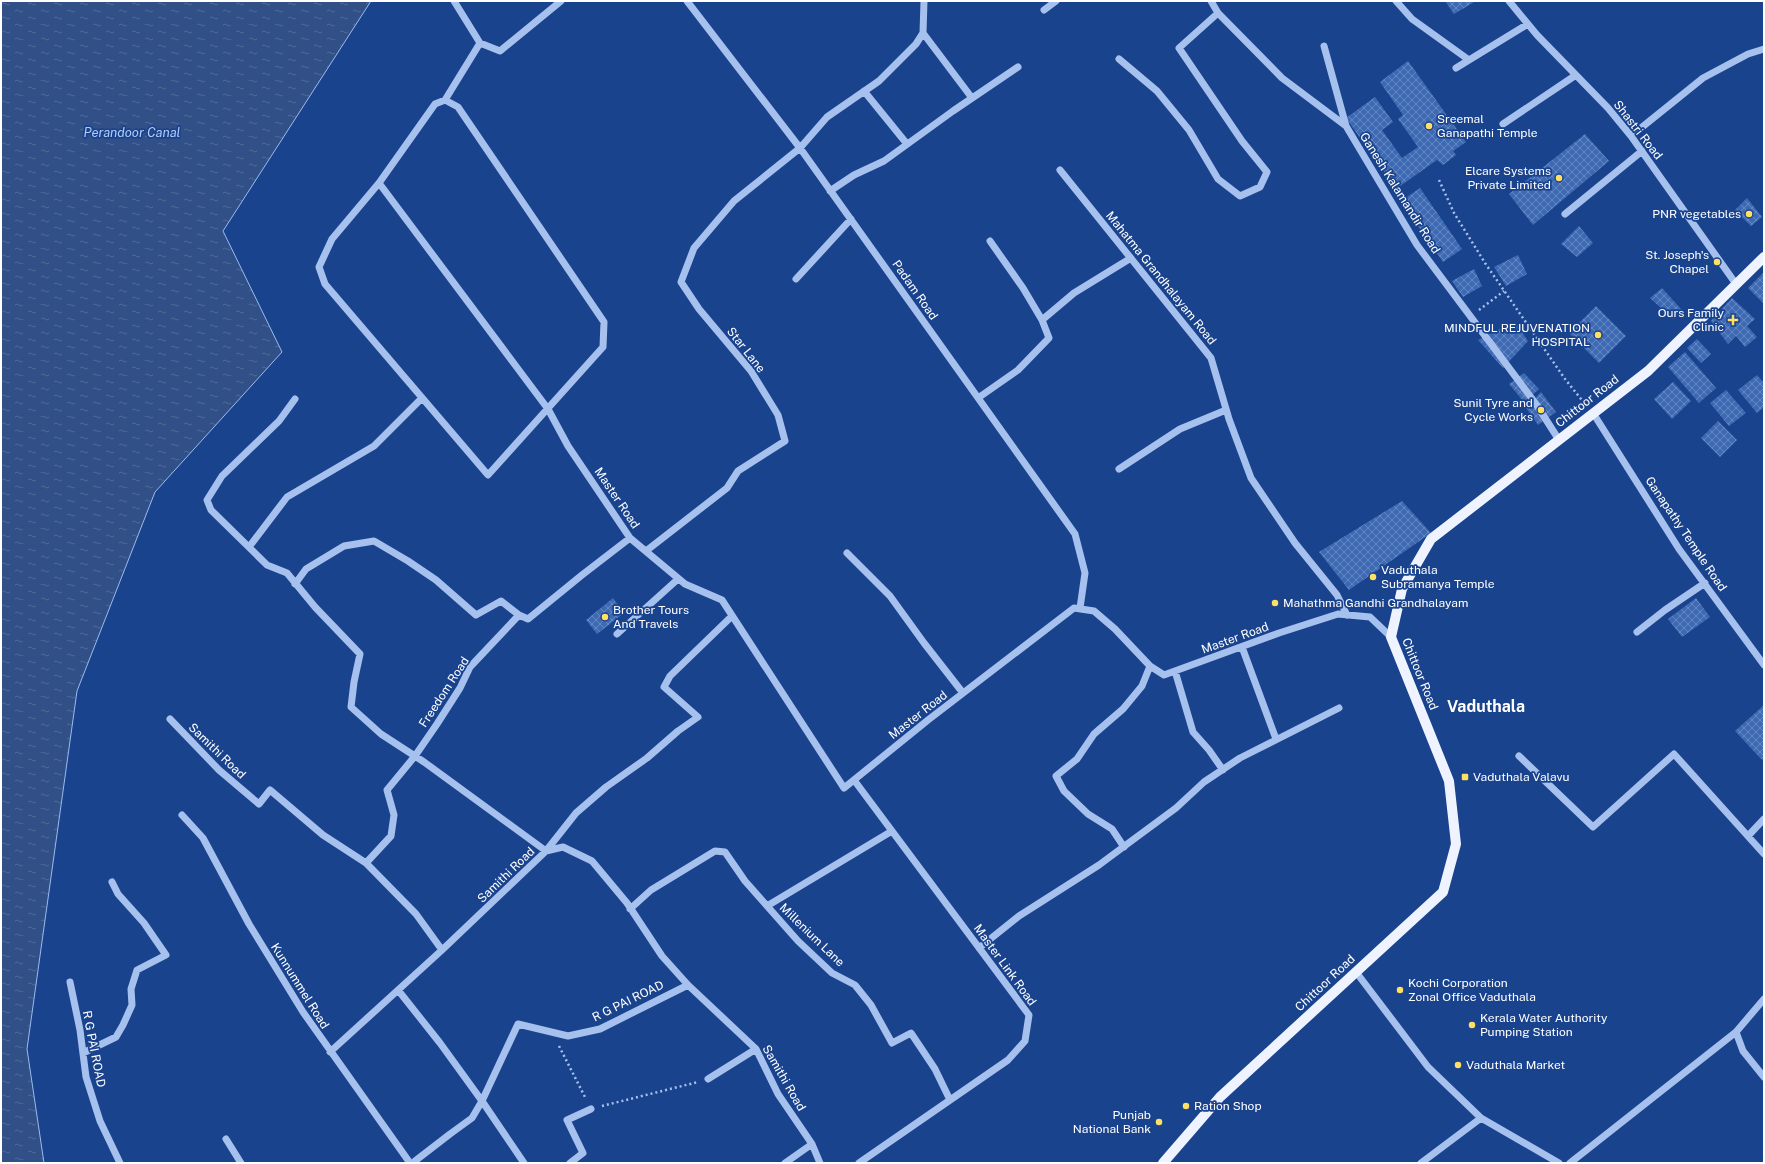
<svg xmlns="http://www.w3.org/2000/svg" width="1765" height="1164" viewBox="0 0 1765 1164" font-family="'Public Sans',sans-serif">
<defs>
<pattern id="water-ripples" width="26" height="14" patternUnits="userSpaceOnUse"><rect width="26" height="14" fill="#315087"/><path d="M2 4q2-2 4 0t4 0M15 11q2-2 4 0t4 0" fill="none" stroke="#506a99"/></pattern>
<pattern id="building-cross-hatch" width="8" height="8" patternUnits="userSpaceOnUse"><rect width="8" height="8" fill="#3e6ab4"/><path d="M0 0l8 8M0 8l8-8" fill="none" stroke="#6588c3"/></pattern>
</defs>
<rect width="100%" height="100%" fill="#1a438e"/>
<path fill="url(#water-ripples)" stroke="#9abbf0" d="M1 1H371L223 231 282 352 155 492 77 691 27 1049 44 1163H1Z"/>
<path fill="url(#building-cross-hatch)" d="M1445 1H1476L1454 14Z
M1408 61 1466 142 1453 151 1456 155 1443 165 1437 160 1396 189 1346 118 1375 97 1393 122 1382 130 1402 158 1418 147 1398 119 1403 115 1380 82Z
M1585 134 1609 161 1533 225 1509 194Z
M1420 188 1462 249 1443 262 1401 201Z
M1747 198 1762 217 1751 226 1735 210Z
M1579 226 1593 243 1577 257 1561 244Z
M1518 255 1527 274 1506 286 1494 267Z
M1474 269 1482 286 1463 297 1452 281Z
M1764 272V304L1748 288Z
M1662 288 1682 310 1673 319 1650 298Z
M1732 298 1755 319 1747 326 1757 337 1745 347 1736 336 1728 344 1711 321Z
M1596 306 1626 336 1599 363 1569 333Z
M1507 323 1517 325 1528 341 1503 368 1478 340 1498 330Z
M1697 339 1711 354 1701 363 1687 348Z
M1685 352 1716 388 1699 403 1668 367Z
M1524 373 1539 389 1524 402 1509 384Z
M1757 375 1764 383V407L1757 413 1738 390Z
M1673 382 1691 401 1672 419 1654 399Z
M1726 390 1746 413 1729 426 1710 403Z
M1541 392 1556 412 1538 425 1526 408Z
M1718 421 1737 440 1720 457 1701 438Z
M1402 501 1431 533 1349 590 1319 552Z
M613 598 624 613 597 634 586 620Z
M1696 598 1710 617 1682 637 1668 619Z
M1764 705V758L1762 760 1735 731Z"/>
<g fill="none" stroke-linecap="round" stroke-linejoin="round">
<path stroke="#a7c1ee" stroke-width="2.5" stroke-dasharray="2 3" stroke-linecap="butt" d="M1439 180 1454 213 1485 263 1565 379 1585 404
M1479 310 1504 291
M559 1046 586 1099
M602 1106 698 1082"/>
<path stroke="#a7c1ee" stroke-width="7" d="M454 1 480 43 500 51 561 1
M687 1 800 148 1075 534 1085 573 1080 608
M1211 1 1218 13 1282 78 1346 126 1417 245 1536 404 1559 440
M1396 1 1412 19 1469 60
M1509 1 1537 35 1608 108 1631 136 1736 284
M1044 10 1056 1
M923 33 972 98
M1324 46 1346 126
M1119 59 1157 91 1189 130 1218 179 1240 196 1260 187 1267 172 1242 141 1179 48 1218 13
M1456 68 1528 24
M864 91 907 144
M445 100 480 43
M1503 124 1576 75
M1631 136 1703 78 1748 54 1764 49
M1060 170 1211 358 1229 419 1251 478 1295 543 1337 595 1347 615
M379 183 435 104 445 100 458 107 604 322 603 347 488 475 325 284 319 267 332 239 379 183 548 409 568 446 630 538 685 584 722 600 844 788 928 720 1074 608 1094 611 1115 629 1150 666 1164 675 1279 633 1338 614 1370 617 1391 637
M830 191 854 175 884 161 953 111 1018 67
M1565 214 1642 151
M990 241 1023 288 1042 320
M796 279 851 219
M978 398 1018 370 1049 338 1042 320 1074 293 1131 258
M295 399 279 421 222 476 207 500 211 510 267 565 287 573 315 607 360 654 354 682 351 707 381 734 424 762 546 851 576 813 606 787 647 758 678 731 698 717 664 687 670 676 732 616
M1593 413 1679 549 1764 665
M1119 469 1180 429 1226 410
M249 547 287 497 374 446 422 398
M646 551 727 488 738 471 785 441 778 415 751 371 699 309 681 282 694 248 734 201 800 148 827 117 879 81 916 44 923 33 924 1
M847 553 890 596 924 643 963 693
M295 584 306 569 344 546 374 541 408 561 436 580 476 615 501 601 519 615
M1637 632 1665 610 1705 583
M617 634 678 579
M1242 647 1276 739
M1175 671 1193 732 1209 750 1223 770
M170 719 219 770 259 804 270 790 323 835 366 863 416 914 442 950 546 851 563 847 592 861 627 903 662 956 688 985 756 1049 778 1094 812 1144 820 1163
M1519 756 1593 827 1674 754 1764 854
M854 780 1029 1015 1025 1041 1008 1060 859 1163
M182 815 203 838 249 924 303 1012 410 1163
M1748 836 1764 819
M1124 847 1112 829 1088 814 1064 791 1056 776 1077 759 1094 734 1123 709 1142 686 1150 666
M366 863 391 836 394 815 387 790 415 756 437 724 460 688 470 667 519 615 528 619 582 575 630 538
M767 906 892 831
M630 909 651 890 715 851 725 852 745 881 798 941 832 973 855 985 871 1005 892 1043 911 1033 935 1069 950 1100
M979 948 1019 916 1099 865 1134 839 1176 808 1204 782 1240 758 1339 708
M1356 972 1428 1067 1481 1118 1559 1163
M70 982 80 1030 86 1077 100 1121 120 1163
M398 990 440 1043 482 1101 472 1118 450 1134 415 1161 416 1163
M1764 999 1736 1032 1743 1051 1764 1077
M330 1052 442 950
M83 1053 116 1037 123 1025 132 1005 131 989 137 970 166 955 144 923 118 894 112 882
M708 1079 756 1049
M226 1139 241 1163
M524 1163 482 1101 518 1024 568 1036 600 1029 688 985
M570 1163 583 1153 567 1120 591 1109
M785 1163 812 1144
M1421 1163 1481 1118
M1570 1163 1736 1032"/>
<path stroke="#eef3ff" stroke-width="10" d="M1163 1163 1220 1097 1443 892 1456 844 1449 781 1391 637 1402 589 1431 539 1648 371 1764 257"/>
</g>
<g fill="#ffdf64" stroke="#1a438e" stroke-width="1.5">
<circle cx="1429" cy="126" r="4"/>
<circle cx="1559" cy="178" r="4"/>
<circle cx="1749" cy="214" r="4"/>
<circle cx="1717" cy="262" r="4"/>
<path d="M1731 314h4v4h4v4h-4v4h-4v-4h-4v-4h4z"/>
<circle cx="1598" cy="335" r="4"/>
<circle cx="1541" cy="410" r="4"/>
<circle cx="1373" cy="577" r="4"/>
<circle cx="1275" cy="603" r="4"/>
<circle cx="605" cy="617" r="4"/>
<rect x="1461" y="773" width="8" height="8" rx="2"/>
<circle cx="1400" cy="990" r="4"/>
<circle cx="1472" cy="1025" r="4"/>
<circle cx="1458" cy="1065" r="4"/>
<circle cx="1186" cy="1106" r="4"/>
<circle cx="1159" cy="1122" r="4"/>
</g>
<g text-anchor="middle" stroke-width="3.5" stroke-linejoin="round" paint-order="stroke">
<g font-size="12" fill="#fff" stroke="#1a438e" text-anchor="start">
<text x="1437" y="123">Sreemal<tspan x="1437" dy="14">Ganapathi Temple</tspan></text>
<text x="1551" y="175" text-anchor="end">Elcare Systems<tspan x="1551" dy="14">Private Limited</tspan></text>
<text x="1741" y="218" text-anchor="end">PNR vegetables</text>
<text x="1709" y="259" text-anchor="end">St. Joseph's<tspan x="1709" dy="14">Chapel</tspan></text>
<text x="1724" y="317" text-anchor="end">Ours Family<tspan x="1724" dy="14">Clinic</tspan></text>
<text x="1590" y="332" text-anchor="end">MINDFUL REJUVENATION<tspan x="1590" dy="14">HOSPITAL</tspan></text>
<text x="1533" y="407" text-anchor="end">Sunil Tyre and<tspan x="1533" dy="14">Cycle Works</tspan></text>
<text x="1381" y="574">Vaduthala<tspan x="1381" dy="14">Subramanya Temple</tspan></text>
<text x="1283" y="607">Mahathma Gandhi Grandhalayam</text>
<text x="613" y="614">Brother Tours<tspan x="613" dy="14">And Travels</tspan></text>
<text x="1473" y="781">Vaduthala Valavu</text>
<text x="1408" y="987">Kochi Corporation<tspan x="1408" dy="14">Zonal Office Vaduthala</tspan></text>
<text x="1480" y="1022">Kerala Water Authority<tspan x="1480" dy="14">Pumping Station</tspan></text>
<text x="1466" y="1069">Vaduthala Market</text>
<text x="1194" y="1110">Ration Shop</text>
<text x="1151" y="1119" text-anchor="end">Punjab<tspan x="1151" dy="14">National Bank</tspan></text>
</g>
<g font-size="12" fill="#fff" stroke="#1a438e">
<text transform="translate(1638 130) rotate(52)" y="4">Shastri Road</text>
<text transform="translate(1400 193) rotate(58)" y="4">Ganesh Kalamandir Road</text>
<text transform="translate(1161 278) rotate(51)" y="4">Mahatma Grandhalayam Road</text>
<text transform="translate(915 290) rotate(55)" y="4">Padam Road</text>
<text transform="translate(746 350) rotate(52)" y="4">Star Lane</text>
<text transform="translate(1587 401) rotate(-38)" y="4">Chittoor Road</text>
<text transform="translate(617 498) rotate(56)" y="4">Master Road</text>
<text transform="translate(1686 534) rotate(56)" y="4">Ganapathy Temple Road</text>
<text transform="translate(1235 638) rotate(-20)" y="4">Master Road</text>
<text transform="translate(1420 674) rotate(68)" y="4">Chittoor Road</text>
<text transform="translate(444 692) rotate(-57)" y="4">Freedom Road</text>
<text transform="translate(918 715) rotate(-38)" y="4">Master Road</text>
<text transform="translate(217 751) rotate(44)" y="4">Samithi Road</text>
<text transform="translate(506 875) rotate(-44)" y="4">Samithi Road</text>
<text transform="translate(812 935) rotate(44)" y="4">Millenium Lane</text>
<text transform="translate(1005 965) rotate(54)" y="4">Master Link Road</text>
<text transform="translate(1325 983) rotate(-43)" y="4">Chittoor Road</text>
<text transform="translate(300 986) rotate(58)" y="4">Kunnummel Road</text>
<text transform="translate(628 1001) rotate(-26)" y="4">R G PAI ROAD</text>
<text transform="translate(94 1049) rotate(79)" y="4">R G PAI ROAD</text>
<text transform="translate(784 1078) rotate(60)" y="4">Samithi Road</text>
</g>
<g font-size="13" font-style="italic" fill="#b3ccf5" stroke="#1a438e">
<text x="132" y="137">Perandoor Canal</text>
</g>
<g font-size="16" font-weight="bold" fill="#fff" stroke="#1a438e">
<text x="1486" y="712">Vaduthala</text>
</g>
</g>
<rect width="1765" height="1164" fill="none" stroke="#ffffff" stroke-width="4"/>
</svg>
